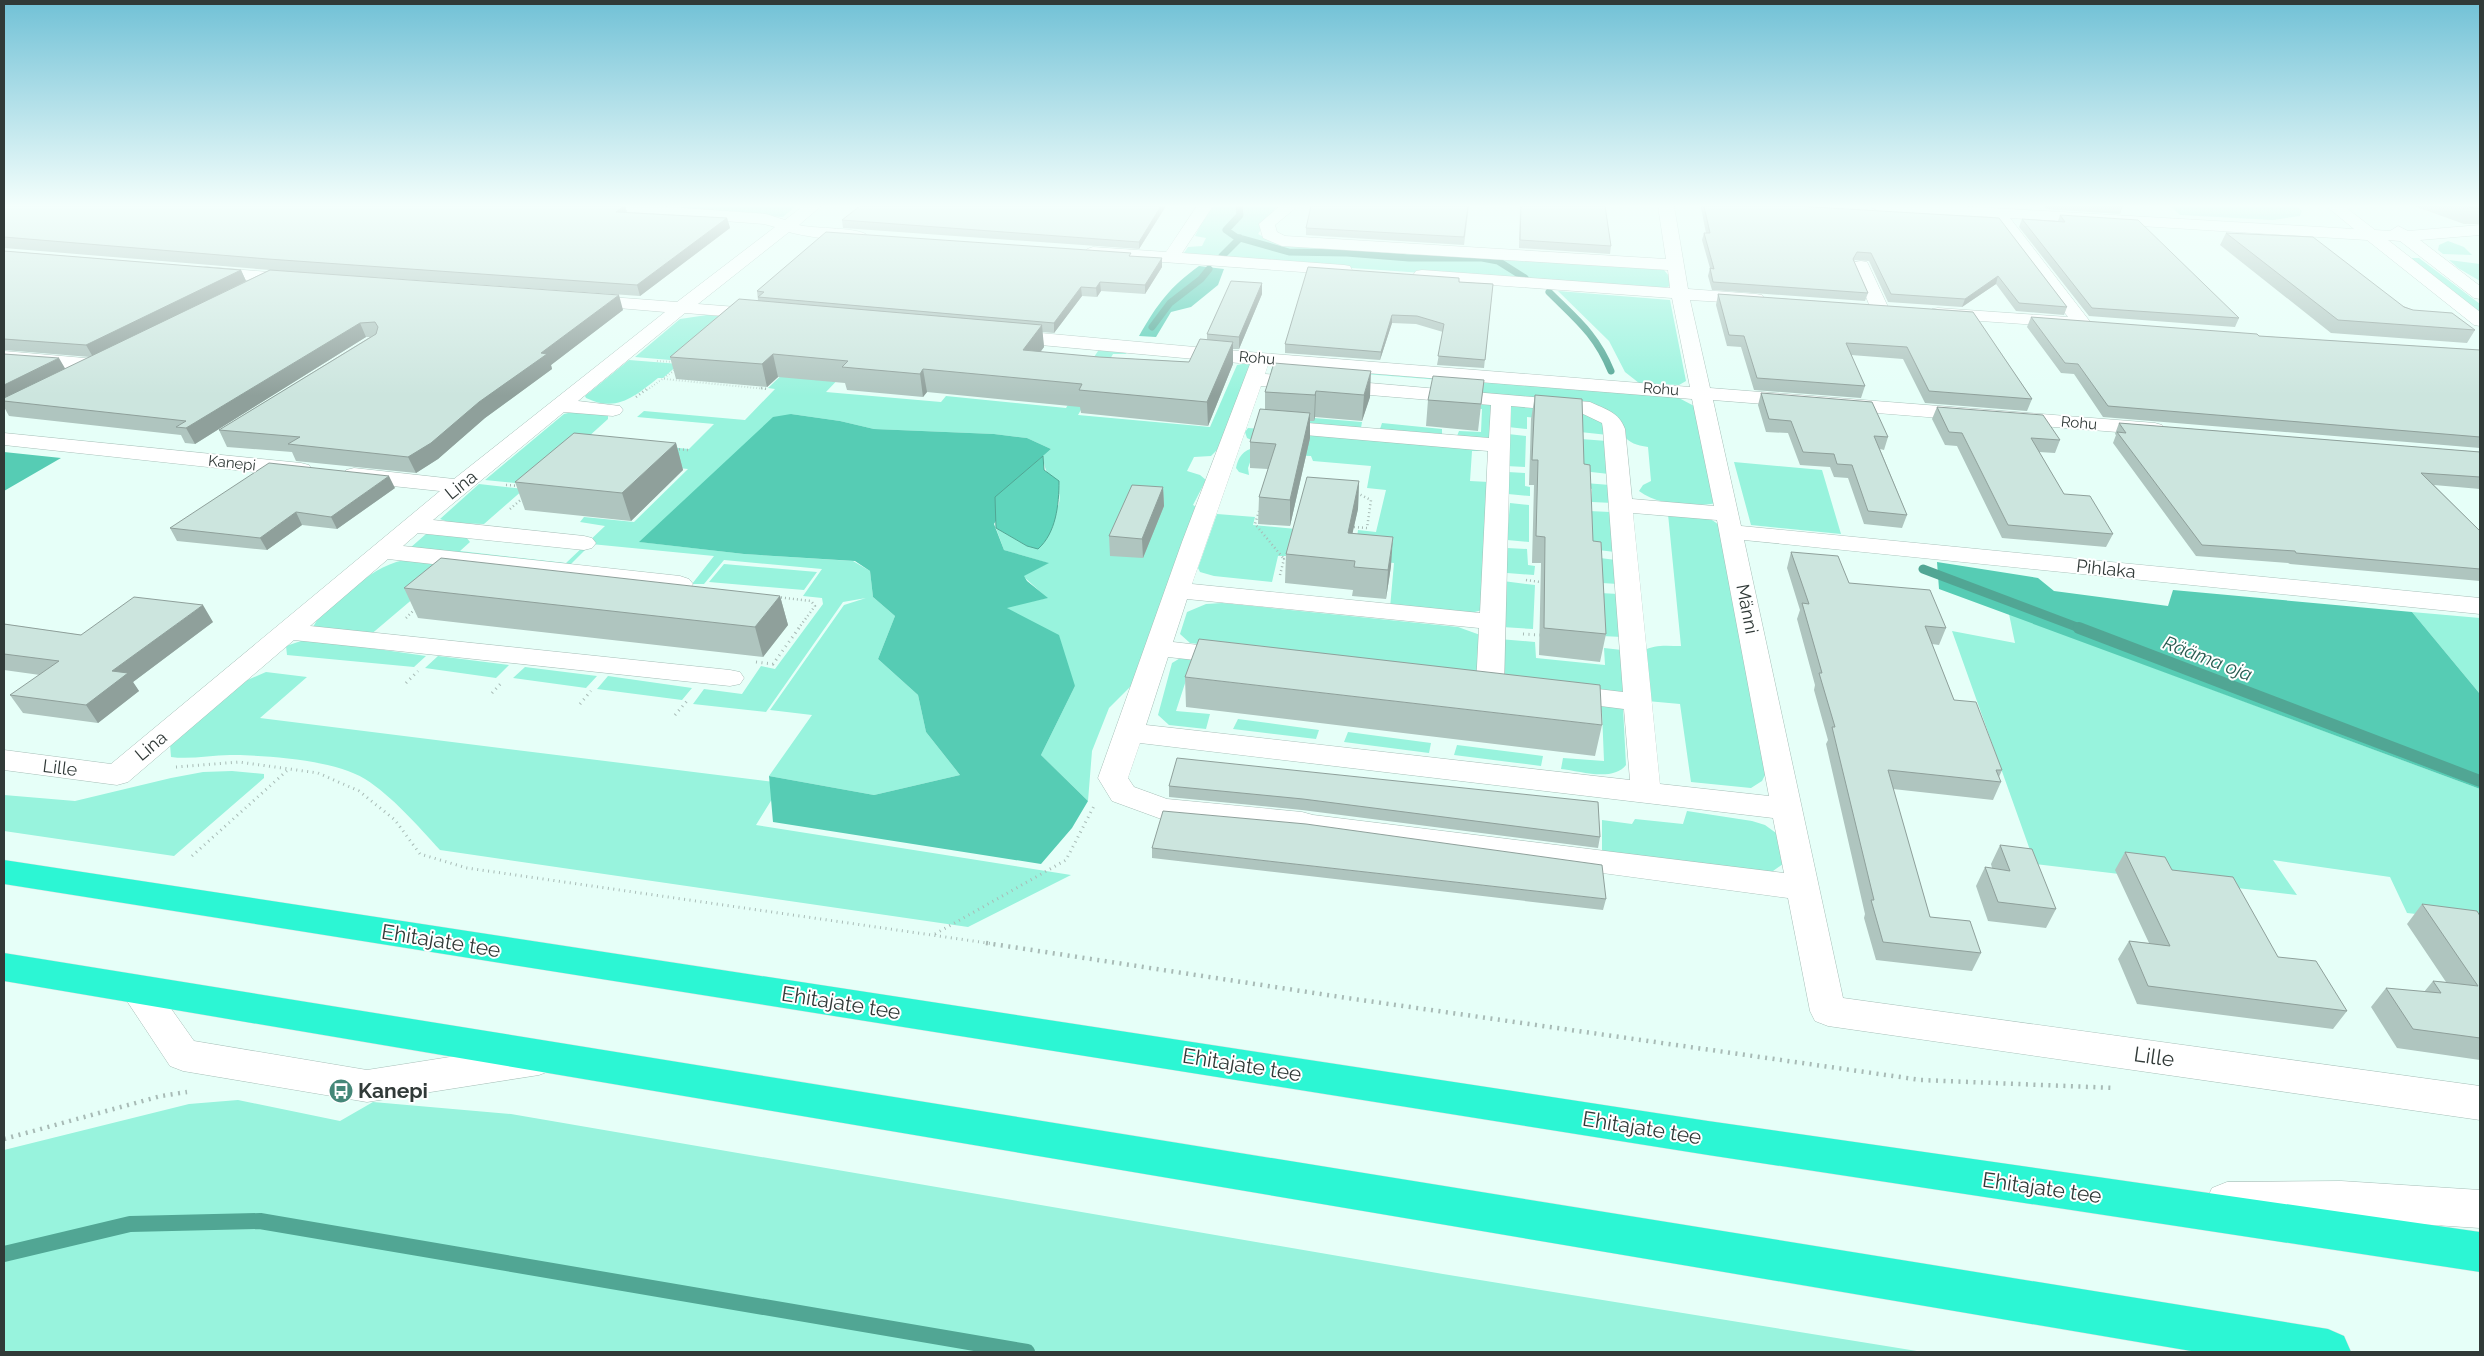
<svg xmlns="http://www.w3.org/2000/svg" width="2484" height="1356" viewBox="0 0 2484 1356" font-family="Raleway,sans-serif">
<rect width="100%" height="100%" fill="#e6fff8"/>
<path fill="#98f3dd" d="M684 206H796L783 217 678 210Z
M1210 206H1277L1258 234 1269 240 1664 270 1669 276 1670 286 1662 289 1637 288 1182 256 1188 247 1202 246 1206 238 1195 236Z
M2170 206H2296L2302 211 2300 216 2273 220 2180 215Z
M2448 241 2464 247 2472 255 2443 254 2438 250 2439 245Z
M2410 258H2419L2480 304V314Z
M2449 260 2480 264V281L2458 268Z
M1558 291 1670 300 1686 381 1679 385 1639 383 1625 372 1609 341Z
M707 315 849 326 865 351 826 392 941 402 946 396 1066 408 1086 376 1082 375 1100 348 1118 349 1127 354H1113L1078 415 1210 427 1237 365 1253 362 1219 448 1211 456 1194 457 1187 471 1200 475 1206 480 1193 505 1198 508 1139 678 1109 708 1092 751 1088 801 1041 755 1075 686 1006 607 1047 598 1023 576 1048 563 1004 550 996 528 1027 546C1037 534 1067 508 1058 491 1050 478 1044 471 1043 456L1051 449 1027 438 994 434 874 429 840 421 791 414 640 542 744 554 853 561 870 571 873 597 895 616 878 659 918 695 926 732 960 775 874 795 769 776 812 715 770 710 844 605 866 598 843 602 766 712 693 704 704 689 742 694 761 666 775 669 823 604 822 598 803 596 822 569 724 560 704 584H692L714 556 591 544 569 566 410 548 426 534 466 537 470 542 460 551 566 563 605 526 580 522 584 517 634 522 688 469 582 458 595 440 689 449 714 424 637 417 644 411 745 420 775 389 768 388 809 349 682 361 635 357 680 319Z
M629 360 679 364 663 378H658C635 396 617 413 586 398L585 396Z
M1276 366 1677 397 1696 407 1718 503C1695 507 1658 506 1639 491L1643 485 1651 481 1648 447C1624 444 1622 434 1612 414L1466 392 1453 381 1315 370 1278 378 1271 374V369Z
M1483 401 1493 406 1489 438 1457 436 1459 431 1481 432 1482 409 1460 407Z
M1513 404 1576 409 1605 421 1608 435 1580 432V422L1527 417V429L1508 427 1509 406Z
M572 412 608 415V419L535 485 485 480 564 414Z
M1302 417 1362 422 1361 428 1300 422Z
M1382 423 1442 429V434L1380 429Z
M1248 428 1492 447V451H1472L1470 481 1489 482 1482 610 1464 615 1390 608 1394 563 1354 559 1358 530 1376 532 1386 490 1367 488 1371 466 1313 461 1311 456 1283 455 1247 438 1245 432Z
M1508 434 1526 436 1525 467 1506 466Z
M1581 439 1607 441 1609 474 1582 471Z
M1255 448 1248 468 1249 475 1239 472 1236 468C1238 458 1243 449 1255 448Z
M1734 462 1822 470 1841 534 1751 525Z
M1508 472 1525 473V486L1530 487V496L1508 494Z
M1585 483 1610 485 1613 503 1592 502V489L1585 487Z
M479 484 524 489 484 524 451 523 440 519Z
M1510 503 1529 505V542L1507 540Z
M1589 511 1610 512 1615 552 1590 549Z
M1217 514 1255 517 1253 525 1296 529 1289 556H1278L1272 582 1214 576 1200 572 1198 568Z
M1668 514C1684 516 1715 513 1722 530L1765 775 1762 781 1751 788 1691 782 1680 704 1647 701 1643 651C1655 644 1667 646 1681 646Z
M1507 548 1527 549 1528 565 1535 566 1534 575 1507 573Z
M1592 557 1616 560 1618 584 1602 583Z
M410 559 454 564 369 636 313 627 317 620C345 596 372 564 410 559Z
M724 564 817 572 804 590 709 582Z
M1503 581 1535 585 1533 629 1502 627Z
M1600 593 1618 594 1622 637 1602 636Z
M1222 603 1458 627 1483 636 1482 668 1471 674 1459 675 1190 643 1180 634 1187 612 1206 604Z
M2412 612 2480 618V694Z
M2009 614 2480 789V921L2407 913 2390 877 2273 860 2297 895 2035 864 1952 631 2015 643Z
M307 639 426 656 414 667 287 655 286 646Z
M1499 639 1535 642 1536 658 1605 665 1604 648 1622 650 1624 693 1511 681 1504 676Z
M438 656 509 665 496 678 425 668Z
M1182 657 1623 708 1626 765C1613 782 1580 771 1561 769L1563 758 1604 761 1602 712 1191 665 1176 711 1210 714 1206 729 1169 725 1158 715 1172 663Z
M525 667 597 676 586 688 513 678Z
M266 672 307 677 260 718 782 783 756 825 1071 875 968 927 440 850C418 826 392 796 365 779 334 760 271 756 235 755 214 754 192 760 171 757L170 744 236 685Z
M608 676 692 688 682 700 597 689Z
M1238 719 1319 730 1316 739 1233 729Z
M1348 732 1431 743 1429 753 1344 742Z
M1457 745 1543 756 1541 766 1454 755Z
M232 771 264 774V778L174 856 4 831V795L75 801 171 778 203 772Z
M1687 811 1752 821 1765 825 1776 833 1783 864 1773 871 1755 872 1602 853V820L1632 824 1635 819 1683 824Z
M238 1100 340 1121 373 1102 511 1114 1443 1274 1923 1352H4V1150L189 1104Z"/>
<path fill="#56ccb4" d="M1199 266 1224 269 1218 285 1191 307 1171 312 1156 337 1139 336C1158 303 1169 288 1199 266Z
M791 414 840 421 874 429 994 434 1027 438 1051 449 1026 471 994 524 1004 550 1049 563 1024 576 1027 581 1048 598 1007 608 1059 635 1075 686 1041 755 1088 801 1072 828 1041 864 773 822 769 776 874 795 960 775 926 732 918 695 878 659 895 616 873 597 870 571 855 561 744 554 639 542 773 417Z
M4 452 61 458 4 491Z
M1937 562 2038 578 2054 591 2168 606 2173 590 2412 612 2480 694V789L1939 589Z"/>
<path fill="#5fd5bc" stroke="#51a694" d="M1043 456 1044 470 1059 481C1059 505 1056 533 1038 549L1027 546 996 528 995 497Z"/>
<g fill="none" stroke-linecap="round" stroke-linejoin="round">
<path stroke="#51a694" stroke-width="7" d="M1239 206 1240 215 1226 230 1236 237 1289 252 1347 253 1409 258H1482L1498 261 1525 278
M1222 256 1240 238
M1549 292C1576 319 1596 334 1611 371
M1152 327 1170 303 1201 279 1209 269"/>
<path stroke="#51a694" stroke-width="9" d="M1923 569 2082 629"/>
<path stroke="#51a694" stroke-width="12" d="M2079 628 2480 781"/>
<path stroke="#51a694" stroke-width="16" d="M4 1254 130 1224 260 1221 1027 1352"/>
<defs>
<path id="minor" d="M583 206H655L766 214 785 220 803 206H821L799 225C813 229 862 227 868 236 861 246 802 236 789 232L698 304 762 309 768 310 771 314 768 318 762 319 685 313 578 401 620 406 623 410 620 414 613 416 564 412 433 520 584 536 592 538 596 543 592 548 584 550 418 533 403 546 680 576 689 579 693 584 689 589 680 592 388 559 310 626 730 670 740 672 744 678 740 684 730 686 294 640 128 782 117 785 4 770V750L111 764 440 491 354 482 346 480 343 475 346 470 354 468 454 479 665 312 583 305 577 304 574 300 577 296 583 295 677 302 775 227 764 224 591 211Z
M1197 206H1213L1182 253 1344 265 1350 266 1352 270 1350 274 1344 275 1093 257 1087 255 1085 252 1087 249 1093 247 1166 252Z
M1280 206H1298L1275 225 1277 232 1285 236 1666 259 1658 206H1674L1688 289 1756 294 1762 295 1765 299 1762 303 1756 304 1690 300 1710 388 2155 423 2162 425 2166 429 2162 433 2155 435 1713 400 1741 526 2480 598V614L1744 540 1843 998 2480 1086V1120L1828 1026 1815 1021 1810 1011 1788 898 1306 833 1164 820 1112 801 1098 778 1182 542 1250 364 1007 342 1000 340 998 336 1000 332 1007 330 1261 353 1690 387 1672 298 1422 280 1416 279 1413 275 1416 271 1422 270 1670 288 1668 270 1282 246 1263 238 1259 224ZM1268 365 1692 399 1714 506 1632 499 1625 429C1619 412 1605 409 1590 402L1265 374ZM1261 386 1491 405 1489 438 1271 420 1264 422 1261 426 1264 430 1271 432 1488 451 1480 613 1192 584ZM1511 406 1579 412 1602 423 1603 429 1623 692 1564 685 1554 688 1550 694 1554 700 1624 709 1630 780 1146 725 1168 657 1231 664 1241 662 1244 656 1241 650 1173 642 1187 599 1479 628 1476 685 1480 691 1490 694 1500 691 1504 685ZM1633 513 1717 520 1769 796 1660 784ZM1140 743 1773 818 1784 873 1313 815 1302 812 1167 799 1134 787 1128 778Z
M1870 206H1958L2354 229 2326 206H2344L2375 230 2390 231 2398 226 2408 231 2480 225V235L2420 240 2480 286V299L2474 298 2400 241 2388 240 2480 312V326L2474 325 2367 240 2010 218 2088 319 2091 323 2088 327 2082 328 2074 325 2067 327 1938 318 1932 317 1929 313 1932 309 1938 308 2068 317 1993 217 1878 211Z
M1861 261 1867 262 1869 266 1889 309 1886 313H1874L1871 309 1853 266 1855 262Z
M207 267 293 274 299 275 302 279 299 283 293 284 201 276 199 272 201 268Z
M4 351 96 359 103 361 106 365 103 369 96 371 4 363Z
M4 433 301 463 309 465 312 470 309 475 301 477 4 445Z
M137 975 150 979 194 1041 367 1070 539 1043 552 1048 558 1059 552 1070 539 1075 367 1102 183 1071 170 1066 119 989 124 979Z
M2341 1181 2480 1190V1228L2341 1219 2227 1220 2212 1214 2206 1201 2212 1188 2227 1182Z"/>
<path id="highway" d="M4 860 1708 1121 2480 1232V1272L1708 1155 4 884Z
M4 953 2328 1329 2344 1336 2351 1352H2197L4 981Z"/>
</defs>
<use href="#minor" stroke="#a7bfb8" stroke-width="1"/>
<use href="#highway" stroke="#e2e3e3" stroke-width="1"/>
<path stroke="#a8bbb6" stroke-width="2" stroke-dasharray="0.5 2.5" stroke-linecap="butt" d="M657 361 673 362
M664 379 767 389
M647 390 675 370"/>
<path stroke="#a8bbb6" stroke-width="2.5" stroke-dasharray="1 3" stroke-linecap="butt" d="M761 388 767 389
M636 397 648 388
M675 449 688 450
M506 485 520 486
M510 509 524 497
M1259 511 1255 524 1284 559
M1354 527 1367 528 1371 500 1357 493
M1280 575 1284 559 1286 560
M1526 580 1540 582
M777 597 811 601 815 606 798 629
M406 618 416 608"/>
<path stroke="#a8bbb6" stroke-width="3" stroke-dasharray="1 4.5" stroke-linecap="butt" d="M1523 634 1540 635
M756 662 773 664 799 628
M406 683 418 671
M492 693 503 681
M580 704 591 691
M675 715 687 701
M176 767 239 762 318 773 359 791 395 820 420 854 467 868 994 944
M192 856 290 768
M935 934 1066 860 1094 806"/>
<path stroke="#a8bbb6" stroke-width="4.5" stroke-dasharray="2 5.5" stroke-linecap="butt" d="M986 943 1347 998 1921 1080 2115 1088
M4 1139 161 1096 187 1092"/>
<use href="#minor" fill="#fff" fill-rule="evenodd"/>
<use href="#highway" fill="#2cf6d4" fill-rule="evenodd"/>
</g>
<path fill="#afc5bf" d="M4 206H625L627 212 727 218 730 228 640 296 371 277 623 310 551 365 552 369 485 418 438 459 416 473 296 461 292 452 227 447 219 430 370 337H366L195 444 185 443 181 435 9 416 4 407V354L65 369 90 357 4 350V251L241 270 246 281 270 270 4 248Z
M1166 206 1139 249 843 228 842 220Z
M1469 206 1464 245 1306 235V228Z
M1520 206H1605L1611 246 1610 254 1519 248Z
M1701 206H1796L1999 218 2067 307 2064 315 2016 311 1996 284 1962 307 1888 302 1869 261 1855 260 1854 261 1868 293 1865 301 1712 290 1708 276 1710 268 1702 240 1704 233H1706L1701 208Z
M2044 206H2123L2120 214 2046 209Z
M2414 206H2480V224H2464Z
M2060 215 2239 318 2235 327 2089 316 2019 227 2022 219 2058 221Z
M2226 233 2413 310 2475 330 2467 343 2331 333 2220 245Z
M1131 256 1162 267 1145 294 1101 291 1097 297 1082 296 1054 333 1042 332 1044 347 1040 352 1099 357 1189 362 1207 340V334L1262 283V294L1239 349H1233V364L1208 426 1081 413 1080 407 927 392 923 397 847 390 845 383 778 377 767 387 676 379 670 357 758 300 757 291Z
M1459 282 1493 284 1484 368 1437 365 1443 332 1416 324 1392 323 1380 360 1285 353V344Z
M1718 294 1973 312 2032 399 2027 411 1925 403 1903 359 1851 355 1865 386 1861 398 1754 390 1741 347 1727 346 1716 305Z
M2031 317 2259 336 2480 350V448L2103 417 2074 374 2061 373 2027 327Z
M1274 363 1370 397 1362 421 1315 417 1314 421H1310V438L1290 526 1258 524 1259 497 1268 469 1250 468V442L1265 410V392Z
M1484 380 1478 431 1426 426 1428 400Z
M1761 393 1888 437 1884 450 1880 449 1907 515 1902 528 1864 524 1848 478 1834 477 1830 467 1800 465 1788 433 1766 432 1758 405Z
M1535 395 1584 464 1593 541 1606 634 1600 662 1539 655 1541 563H1532L1534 485H1529L1531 419Z
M1937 407 2060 440 2055 453 2039 452 2064 494 2113 534 2106 547 2002 538 1957 446 1945 445 1932 419Z
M2119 423 2480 452V489L2434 485 2480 531V581L2290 564 2288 563 2196 556 2113 443 2116 435 2115 434Z
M676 443 683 470 631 521 525 510 515 482Z
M1359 481 1358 509 1352 534 1391 566 1386 599 1352 596 1353 590 1285 583 1286 554Z
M1163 487 1164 506 1143 558 1110 556 1109 536Z
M395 488 337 529 302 525 267 550 177 541 170 528Z
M1791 552 1849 583 1946 628 1939 645 1932 644 1954 700 2002 770 1999 777 2001 782 1993 800 1893 789 1930 917 1981 953 1972 971 1876 960 1864 918 1865 914 1826 744 1828 740 1814 690 1815 685 1797 619 1800 610 1787 568Z
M404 588 780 596 788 625 763 657 418 618Z
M213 622 133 682 139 691 98 723 23 713 10 695 40 675 4 670V624L81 635Z
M1185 677 1602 725 1595 756 1186 707Z
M1169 786 1598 802 1600 837 1598 848 1302 810 1169 797Z
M2000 845 2056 909 2046 928 1988 921 1976 886 1985 867 1992 868 1991 864Z
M1152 848 1606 899 1603 910 1152 858Z
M2125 852 2172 870 2278 957 2347 1011 2333 1029 2137 1004 2118 959 2129 941 2149 943 2115 870Z
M2422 904 2480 916V1060L2397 1048 2371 1007 2386 988 2424 992 2433 981 2446 982 2407 924Z"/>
<path fill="#8fa09b" d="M624 206H625L628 216 616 212Z
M1161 206H1166L1139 249V242Z
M727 218 730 228 640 296 637 285Z
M1162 258V267L1145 294V285Z
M241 270 246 281 93 357 86 345Z
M1998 276 1996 284 1962 307 1965 299Z
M1100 282 1101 291 1097 297 1096 288Z
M1262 283V294L1239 349V337Z
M1081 287 1082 296 1054 333V323Z
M619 295 623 310 551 365 552 369 485 418 438 459 416 473 408 457 479 402 541 353Z
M1392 315V323L1380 360 1381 352Z
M360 323 366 337 195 444 186 428Z
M1042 325 1044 347 1025 373 1023 350Z
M1233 342V364L1208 426 1207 402Z
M773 354 778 377 767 387 762 364Z
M59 358 66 370 4 401V385Z
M923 369 927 392 923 397 920 374Z
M1371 371 1370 397 1362 421 1364 395Z
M1316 391 1315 417 1314 421 1315 395Z
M1310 413V438L1290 526V500Z
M676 443 683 470 631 521 622 493Z
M389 476 395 488 337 529 331 517Z
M1359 481 1358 509 1346 562 1348 533Z
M1163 487 1164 506 1143 558 1142 539Z
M296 512 302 525 267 550 260 538Z
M1393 537 1391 566 1386 599 1388 570Z
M780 596 788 625 763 657 755 627Z
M203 605 213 622 133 682 139 691 98 723 86 705 112 671Z"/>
<path fill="#cce5de" stroke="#8fa09b" d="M4 206H624L616 212 727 218 637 285 268 259 4 237Z
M860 206H1161L1139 242 842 220Z
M1311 206H1468L1464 237 1306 228Z
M1521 206H1605L1611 246 1520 240Z
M1704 206H1796L1999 218 2067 307 2019 303 1998 276 1965 299 1891 294 1871 253 1857 252 1853 259 1868 293 1713 282 1710 268 1714 269 1704 233H1710Z
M2467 206H2480V208H2473Z
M2060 215 2138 220 2239 318 2092 308 2022 219 2065 222Z
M826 232 1131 253 1129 256 1162 258 1145 285 1100 282 1096 288 1081 287 1054 323 758 297 764 292 757 291Z
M2226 233 2313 237 2404 307 2413 310 2452 313 2475 330 2338 320Z
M4 251 241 270 86 345 4 339Z
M1308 267 1459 278V282L1493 284 1485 360 1438 356 1444 324 1417 316 1392 315 1381 352 1285 344Z
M270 270 619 295 541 353 547 354 479 402 431 443 408 457 288 444 300 437 219 430 376 334 378 327 375 322 360 323 186 428 176 427 186 421 4 401V398Z
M1231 281 1262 283 1239 337 1207 334Z
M1718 294 1973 312 2032 399 1929 391 1907 347 1846 343 1865 386 1757 378 1744 336 1729 335Z
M739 299 1042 325 1023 350 1099 357 1189 362 1200 339 1233 342 1207 402 1079 390 1082 384 923 369 920 374 842 367 848 361 773 354 762 364 670 357Z
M2031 317 2257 334 2259 336 2480 350V437L2108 406 2078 364 2065 363Z
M4 354 59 358 4 385Z
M1274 363 1371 371 1364 395 1316 391 1315 395 1265 392Z
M1433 376 1484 380 1481 404 1428 400Z
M1761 393 1872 402 1888 437 1874 436 1907 515 1868 511 1852 465 1837 464 1834 454 1803 452 1791 421 1769 419Z
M1535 395 1582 399 1584 464 1590 465 1593 541 1601 542 1606 634 1544 628 1545 537 1536 536 1538 460H1532Z
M1937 407 2043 415 2060 440 2031 438 2064 494 2090 496 2113 534 2008 525 1962 433 1949 432Z
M1260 409 1310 413 1290 500 1259 497 1276 444 1250 442Z
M2119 423 2480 452V477L2421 473 2480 531V569L2296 553 2295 551 2202 545 2117 432 2126 433Z
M574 433 676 443 622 493 515 482Z
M269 463 389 476 331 517 296 512 260 538 170 528Z
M1307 477 1359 481 1348 533 1393 537 1388 570 1354 567 1355 561 1286 554Z
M1132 485 1163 487 1142 539 1109 536Z
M1791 552 1838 556 1849 583 1930 590 1946 628 1925 626 1954 700 1976 702 2002 770H1996L2001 782 1888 770 1930 917 1970 921 1981 953 1883 942 1871 900H1874L1832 727H1835L1819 673H1822L1802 603 1809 604Z
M441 558 780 596 755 627 404 588Z
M134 597 203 605 112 671 128 673 86 705 10 695 59 661 4 654V624L81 635Z
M1199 639 1600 685 1602 725 1185 677Z
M1177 758 1598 802 1600 837 1303 799 1169 786Z
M1163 811 1306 824 1602 865 1606 899 1152 848Z
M2000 845 2032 849 2056 909 1998 902 1985 867 2010 871Z
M2125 852 2165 857 2172 870 2233 877 2278 957 2316 961 2347 1011 2148 986 2129 941 2170 946Z
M2422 904 2477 911 2480 916V1038L2413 1029 2386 988 2441 993 2433 981 2478 986Z"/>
<linearGradient id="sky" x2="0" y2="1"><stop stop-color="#71c1d6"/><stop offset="0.52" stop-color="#f4fffc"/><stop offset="1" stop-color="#f4fffc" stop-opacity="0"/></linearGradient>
<rect width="2484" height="396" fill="url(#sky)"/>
<defs>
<symbol id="bus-disc" viewBox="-11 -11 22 22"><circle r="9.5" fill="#448778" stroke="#fff"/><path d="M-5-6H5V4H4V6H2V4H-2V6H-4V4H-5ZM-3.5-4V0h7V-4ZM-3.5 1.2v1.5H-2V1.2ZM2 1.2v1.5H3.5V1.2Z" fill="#fff"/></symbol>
</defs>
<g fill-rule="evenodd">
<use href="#bus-disc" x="327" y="1077" width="28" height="28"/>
</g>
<g text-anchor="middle" stroke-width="4" stroke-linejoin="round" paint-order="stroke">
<g font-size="15" fill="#313a38" stroke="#fff">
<text transform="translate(1257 358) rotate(5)" y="5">Rohu</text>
<text transform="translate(1661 389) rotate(4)" y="5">Rohu</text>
<text transform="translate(2079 423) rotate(5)" y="5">Rohu</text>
<text transform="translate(232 463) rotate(6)" y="5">Kanepi</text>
</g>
<g font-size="18" fill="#313a38" stroke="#fff">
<text transform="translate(461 485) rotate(-39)" y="6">Lina</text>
<text transform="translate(2106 569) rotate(6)" y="6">Pihlaka</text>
<text transform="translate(1747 609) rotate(79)" y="6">Männi</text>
<text transform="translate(151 746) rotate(-40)" y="6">Lina</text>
<text transform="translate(60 768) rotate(7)" y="6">Lille</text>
</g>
<g font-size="19" font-style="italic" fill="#295b50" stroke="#fff">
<text transform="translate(2208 658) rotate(21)" y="7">Rääma oja</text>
</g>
<g font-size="21" fill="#313a38" stroke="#fff">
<text transform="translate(441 941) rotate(9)" y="7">Ehitajate tee</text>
<text transform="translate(841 1003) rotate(9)" y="7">Ehitajate tee</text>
<text transform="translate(2154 1057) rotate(8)" y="7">Lille</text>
<text transform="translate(1242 1065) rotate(9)" y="7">Ehitajate tee</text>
<text transform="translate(1642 1128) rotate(9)" y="7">Ehitajate tee</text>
<text transform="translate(2042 1188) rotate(8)" y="7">Ehitajate tee</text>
</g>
<g font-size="21" font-weight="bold" fill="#313a38" stroke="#fff" text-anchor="start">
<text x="358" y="1098">Kanepi</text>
</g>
</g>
<rect width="2484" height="1356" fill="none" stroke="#313a38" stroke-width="10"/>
</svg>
